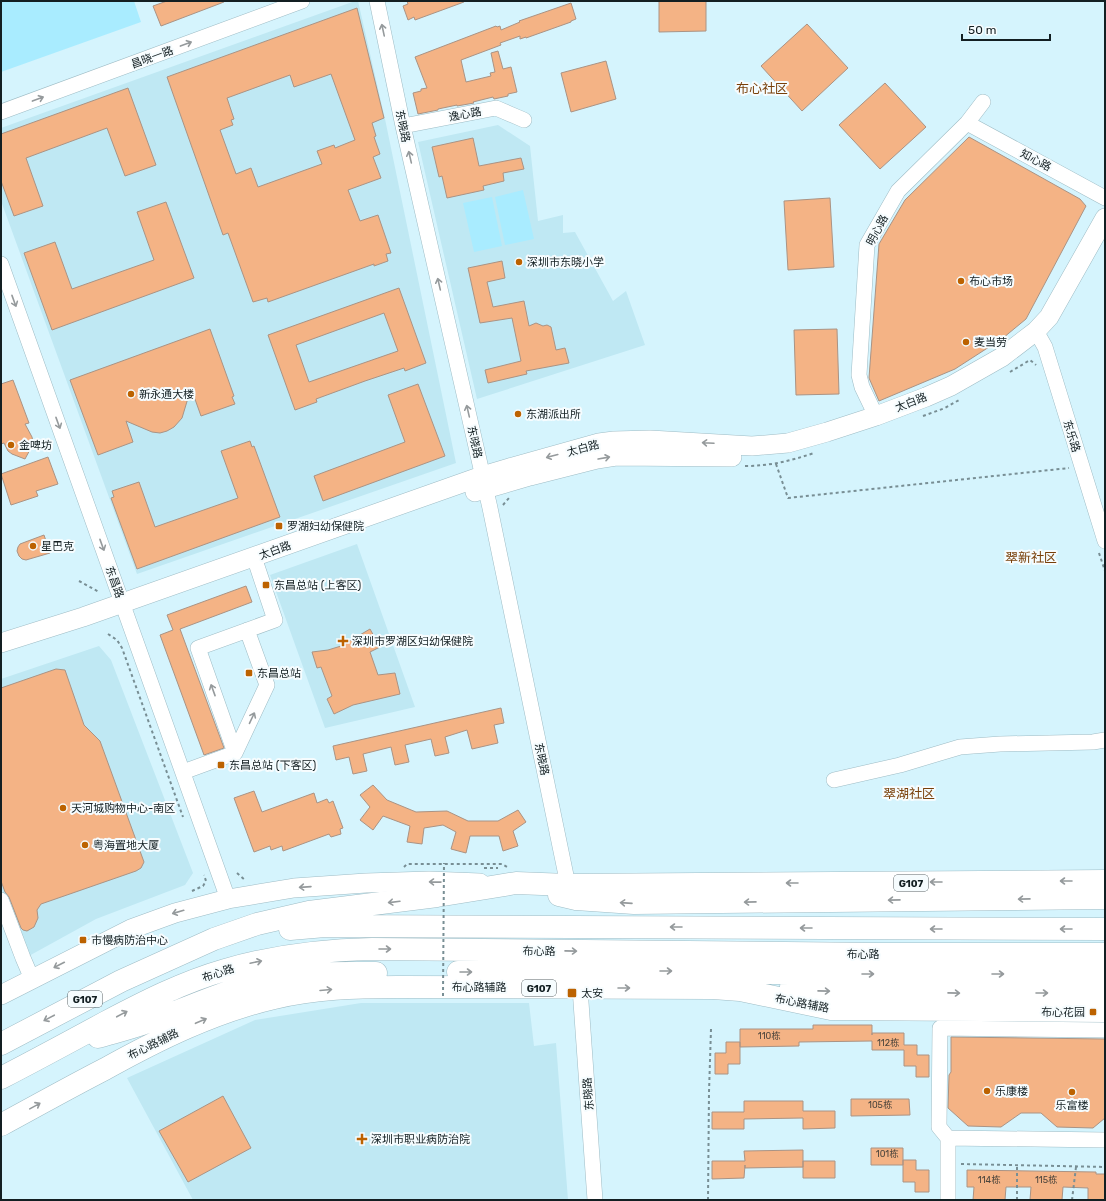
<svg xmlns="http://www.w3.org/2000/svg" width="1106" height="1201" viewBox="0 0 1106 1201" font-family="Rubik,'Noto Sans SC',sans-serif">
<rect width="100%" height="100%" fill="#d5f4fd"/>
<path fill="#bfe8f3" d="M355 1H358L385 119 456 463 137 574 1 201V128Z
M498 125 530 146 538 221 563 215V233L575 232 613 301 626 291 645 345 477 399 418 142Z
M357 544 415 707 325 728 270 575Z
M99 646 111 660 193 873 185 885 96 919 27 957 1 887V679Z
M361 1003H529L534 1046 556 1043 568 1200H193L127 1078 255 1020Z"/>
<path fill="#a9ecff" d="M1 1H134L141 22 1 72Z
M523 190 534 239 505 245 495 197Z
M492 197 502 246 474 252 463 203Z"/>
<path fill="#f4b385" stroke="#aa9384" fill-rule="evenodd" d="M167 1H224V2L161 26 153 6Z
M407 1H464V2L415 20 414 17 408 20 403 6 408 4Z
M659 1H706V31L659 32Z
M571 3 576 19 571 21V22L526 38V37L520 39V36L500 43 501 45 461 60 466 82 491 76 490 73 495 72 491 53 498 51 503 69 511 67 517 92 508 94V96L494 99 493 97 473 102 474 103 457 106V105L438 109V110L418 114 413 93 421 91V89L427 88 415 57 496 26 497 27 500 26 501 30 520 22 519 21Z
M357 8 384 118 372 123 376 136 374 137 380 154 373 157 381 178 348 190 360 221 378 215 391 253 386 254 388 261 374 266V264L268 302 267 298 253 302 228 233 223 235 167 77ZM331 74 355 140 335 148 334 145 317 151 322 164 258 187 251 168 236 174 220 130 233 125 231 120 234 119 227 98 290 75 294 87Z
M807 24 848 68 802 111 761 66Z
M606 61 616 99 571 112 561 73Z
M885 83 926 127 880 169 839 125Z
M128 88 156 165 125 176 107 128 26 158 43 206 14 216 1 181V134Z
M969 137 1080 199 1086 206 1026 319 1003 338 955 369 879 401 869 378 879 244 905 200Z
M473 138 479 166 521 158 524 169 503 173 504 181 483 186 484 190 447 198 442 176 439 177 432 147Z
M830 198 834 267 788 270 784 201Z
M166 202 194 278 52 330 24 253 55 242 72 289 154 260 137 212Z
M502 261 505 278 487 282 493 307 524 301 529 326 536 323 543 326 547 325 551 327 556 350 565 348 569 363 526 371 527 374 488 383 485 370 521 361 512 318 480 323 468 268Z
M399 288 426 363 405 371 404 368 365 381 316 399 317 402 295 410 268 335ZM384 313 398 351 309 382 296 345Z
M210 329 234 396 232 397 235 404 201 416 191 388 182 418 174 427 167 431 160 433 152 432 126 421 133 442 98 455 70 380Z
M837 329 839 394 796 395 794 330Z
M13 380 29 423 25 424 32 437 33 442 32 446 25 459 12 454 8 451 4 443 1 444V384Z
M418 384 445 456 323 501 314 476 405 442 388 395Z
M250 441 252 447 254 446 280 517 137 569 111 498 114 497 112 491 139 482 155 527 238 498 221 451Z
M48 457 58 484 36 491 38 496 11 505 1 474Z
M44 535 50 553 26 560 22 559 19 556 17 551 18 547 20 544Z
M246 586 252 602 180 629 224 748 204 755 160 635 173 630 167 615Z
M370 629 380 647 370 652 378 675 395 673 400 694 353 705 334 714 327 699 332 696 321 667 317 668 312 652 328 650 341 646Z
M56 669 65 670 84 725 100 741 144 862 141 868 136 871 41 904 37 910 38 918 34 927 27 931 23 930 21 928 9 897 5 892 1 881V688Z
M501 708 504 723 494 725 498 743 472 749 467 730 445 737 449 753 435 756 431 739 405 745 409 762 395 765 391 747 363 754 367 771 353 774 349 757 336 760 333 746Z
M373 785 387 800 416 812 447 811 468 821H498L518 810 526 822 513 831 518 846 503 851 499 836H470L466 853 451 849 456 832 443 825 424 828 422 844 407 842 410 826 383 816 373 830 360 820 370 807 360 795Z
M254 791 262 812 314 793 317 803 327 799 329 803 333 801 343 828 340 829 341 834 331 837 329 834 283 851 282 846 271 850 270 846 254 852 234 798Z
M813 1025H872V1035V1033H904V1045H917V1055H929V1077H916V1066H904V1050H872V1041L799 1042V1046L740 1047V1029H813Z
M951 1037 1105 1039V1118L1093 1128 1057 1127 1041 1113H1021L1001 1127 968 1126 948 1108 949 1075 951 1072Z
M726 1042H740V1064H728V1074H715V1053H726Z
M223 1096 251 1148 188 1182 159 1131Z
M851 1099H909L910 1115 851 1116Z
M744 1101H803V1111H835V1128L803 1129V1118L744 1119V1129H712V1112H744Z
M871 1148H903V1165H871Z
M803 1150V1167L745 1168V1165L744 1178 712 1179V1161H745L744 1151Z
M903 1160H916V1170H929V1192H915V1182H903Z
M803 1161H835V1178H803Z
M967 1170 1096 1172V1174H1105V1200H1088V1188L1063 1187 1062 1200H1030L1031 1187H1006L1005 1200H973L974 1187H967Z"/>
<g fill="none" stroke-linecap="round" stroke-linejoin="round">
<defs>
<path id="minor" d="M377 1 403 126 490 508 568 885
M1 112 302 1
M967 123 1105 198
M403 126 496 108 524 120
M1 264 228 899
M1036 331 1045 347 1105 541
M876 416 862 387 859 375 867 245 898 191 967 123 983 102
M235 753 198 648 275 620 254 557
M183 772 235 753 267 685 247 630
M834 780 900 765 960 747 1000 744 1093 742 1105 740
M1 900 23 958 32 979
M580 988 595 1200
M948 1138 1105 1140
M948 1200V1138L939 1127 940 1028 1105 1030"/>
<path id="major" d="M475 492 530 476 597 459 616 456 732 457
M1 643 83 617 482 476 509 468 599 443 614 441 650 440 752 446 788 443 827 432 876 416 926 397 951 386 1002 357 1036 331 1049 317 1105 218
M1 995 131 929 175 913 228 899 294 888 366 883 429 881 480 883"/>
<path id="highway" d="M559 895 576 899 634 903 1105 898
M290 929 325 926 1105 929
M458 972 668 971 829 974H1105
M791 987 816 991 1105 993
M98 1037C115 1032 132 1028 148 1022 192 1007 235 986 281 977 312 972 344 973 376 973
M1 1044 121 981 214 939 257 924 309 912 437 896 516 883 568 885 1105 881
M1 1078C36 1060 71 1041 106 1022 144 1002 183 982 225 970 273 956 322 950 372 949L878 954H1105
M1 1125C36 1106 70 1087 105 1069 159 1039 214 1012 274 998 315 988 356 987 397 987L713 988 740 990 831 1009 1105 1011"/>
</defs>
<use href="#minor" stroke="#9ebcc5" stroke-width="16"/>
<use href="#major" stroke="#9ebcc5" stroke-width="20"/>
<use href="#highway" stroke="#9ebcc5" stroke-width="23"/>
<path stroke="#788e94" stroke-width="2" stroke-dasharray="3 3" stroke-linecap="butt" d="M1010 372 1030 360 1035 364 1036 365
M923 416 945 408 959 400
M776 464 788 498 1069 468
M745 466C770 466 790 461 814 453
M503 505 509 498
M1099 553 1105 571
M79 581 99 592
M108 634 117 640 122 648 183 817
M404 867 407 864H502L507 867
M484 868H498
M237 873 245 880
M192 891 203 886 206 881 204 875
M961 1164 1105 1167
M708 1200 709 1092 711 1029
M1017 1200V1166
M1072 1200 1076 1167"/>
<use href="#minor" stroke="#fff" stroke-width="15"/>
<use href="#major" stroke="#fff" stroke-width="19"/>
<use href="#highway" stroke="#fff" stroke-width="22"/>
<path stroke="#788e94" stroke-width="2" stroke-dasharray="3 3" stroke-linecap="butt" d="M443 996 444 863"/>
</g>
<defs><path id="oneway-shaft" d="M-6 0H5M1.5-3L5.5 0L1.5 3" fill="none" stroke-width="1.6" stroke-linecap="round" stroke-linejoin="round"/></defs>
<g stroke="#959a9c">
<use href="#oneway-shaft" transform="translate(383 30) rotate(-102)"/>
<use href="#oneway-shaft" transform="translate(186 44) rotate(-20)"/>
<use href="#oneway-shaft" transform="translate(38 99) rotate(-20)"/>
<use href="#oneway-shaft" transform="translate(410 157) rotate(-103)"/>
<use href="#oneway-shaft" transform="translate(439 284) rotate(-103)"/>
<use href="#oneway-shaft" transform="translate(14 301) rotate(70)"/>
<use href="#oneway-shaft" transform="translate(468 411) rotate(-103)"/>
<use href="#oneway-shaft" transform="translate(58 423) rotate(70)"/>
<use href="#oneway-shaft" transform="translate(708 443) rotate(-177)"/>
<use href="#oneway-shaft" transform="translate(552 456) rotate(165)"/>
<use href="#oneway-shaft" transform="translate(604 458) rotate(-10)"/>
<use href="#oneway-shaft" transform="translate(102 545) rotate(70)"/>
<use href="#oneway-shaft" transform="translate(213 690) rotate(-110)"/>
<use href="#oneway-shaft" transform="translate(252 718) rotate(-65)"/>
<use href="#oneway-shaft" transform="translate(1066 881) rotate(180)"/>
<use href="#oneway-shaft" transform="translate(435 882) rotate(-179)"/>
<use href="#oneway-shaft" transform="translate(936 882) rotate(180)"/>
<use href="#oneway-shaft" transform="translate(792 883) rotate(180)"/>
<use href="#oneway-shaft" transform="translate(305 887) rotate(176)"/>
<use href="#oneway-shaft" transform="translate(1024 899) rotate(179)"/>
<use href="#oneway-shaft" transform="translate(894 900) rotate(179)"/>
<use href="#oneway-shaft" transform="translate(394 902) rotate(173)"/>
<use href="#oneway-shaft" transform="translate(750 902) rotate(179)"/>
<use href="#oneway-shaft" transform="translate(626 903) rotate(-176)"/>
<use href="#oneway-shaft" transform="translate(178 912) rotate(164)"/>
<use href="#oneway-shaft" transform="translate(676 927) rotate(-180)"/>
<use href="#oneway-shaft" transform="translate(806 928) rotate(-180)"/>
<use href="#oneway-shaft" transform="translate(936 929) rotate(-180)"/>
<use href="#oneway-shaft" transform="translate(1066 929) rotate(180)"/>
<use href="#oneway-shaft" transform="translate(385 949)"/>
<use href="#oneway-shaft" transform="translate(571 951) rotate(1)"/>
<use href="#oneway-shaft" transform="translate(256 962) rotate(-12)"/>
<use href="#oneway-shaft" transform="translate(59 965) rotate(153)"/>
<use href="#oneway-shaft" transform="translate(666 971)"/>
<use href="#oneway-shaft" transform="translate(466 972)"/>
<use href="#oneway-shaft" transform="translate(868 974)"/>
<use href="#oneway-shaft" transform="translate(998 974)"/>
<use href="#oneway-shaft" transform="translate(624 988)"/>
<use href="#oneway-shaft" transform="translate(326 990) rotate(-5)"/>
<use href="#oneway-shaft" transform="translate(824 991) rotate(1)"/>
<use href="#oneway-shaft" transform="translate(954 993) rotate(1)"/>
<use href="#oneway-shaft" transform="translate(1042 993)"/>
<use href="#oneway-shaft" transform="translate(122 1014) rotate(-28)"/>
<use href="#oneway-shaft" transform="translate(49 1018) rotate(152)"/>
<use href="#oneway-shaft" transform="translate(201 1021) rotate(-23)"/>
<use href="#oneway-shaft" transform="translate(35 1106) rotate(-29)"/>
</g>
<g fill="#bc6200" stroke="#f6fcfe" stroke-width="1.5">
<circle cx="519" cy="262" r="4"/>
<circle cx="961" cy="281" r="4"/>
<circle cx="966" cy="342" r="4"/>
<circle cx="131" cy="394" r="4"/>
<circle cx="518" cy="414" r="4"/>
<circle cx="11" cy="445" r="4"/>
<rect x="275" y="522" width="8" height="8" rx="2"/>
<circle cx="33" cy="546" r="4"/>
<rect x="262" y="581" width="8" height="8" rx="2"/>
<path d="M341 635h4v4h4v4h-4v4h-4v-4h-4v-4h4z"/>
<rect x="245" y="669" width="8" height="8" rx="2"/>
<rect x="217" y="761" width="8" height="8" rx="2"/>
<circle cx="63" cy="808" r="4"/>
<circle cx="85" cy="845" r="4"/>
<rect x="79" y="936" width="8" height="8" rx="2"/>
<rect x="567" y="988" width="10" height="10" rx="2"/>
<rect x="1089" y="1008" width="8" height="8" rx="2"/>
<circle cx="987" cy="1091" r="4"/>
<circle cx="1072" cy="1092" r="4"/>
<path d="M360 1133h4v4h4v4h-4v4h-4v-4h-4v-4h4z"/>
</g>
<g text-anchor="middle" stroke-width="4" stroke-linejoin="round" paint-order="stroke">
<g font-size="9" fill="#4b443b">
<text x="769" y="1039">110栋</text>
<text x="888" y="1046">112栋</text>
<text x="880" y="1108">105栋</text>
<text x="887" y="1157">101栋</text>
<text x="989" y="1183">114栋</text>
<text x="1046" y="1183">115栋</text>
</g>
<g fill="#f6fcfe" stroke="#576164" stroke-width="1">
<rect x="894" y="875" width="34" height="16" rx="3"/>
<rect x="522" y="980" width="34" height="16" rx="3"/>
<rect x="68" y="991" width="34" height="16" rx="3"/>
</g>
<g font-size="10" font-weight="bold" fill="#131f22">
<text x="911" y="887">G107</text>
<text x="539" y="992">G107</text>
<text x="85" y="1003">G107</text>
</g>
<g font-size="11" fill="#131f22" stroke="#f6fcfe">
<text transform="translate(152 57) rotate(-20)" y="4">昌晓一路</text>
<text transform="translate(465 114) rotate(-11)" y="4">逸心路</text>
<text transform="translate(403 126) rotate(78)" y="4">东晓路</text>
<text transform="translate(1036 160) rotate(28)" y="4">知心路</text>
<text transform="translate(877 230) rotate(-62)" y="4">明心路</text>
<text transform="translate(911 402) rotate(-21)" y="4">太白路</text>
<text transform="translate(1072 436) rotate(73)" y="4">东乐路</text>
<text transform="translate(475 442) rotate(77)" y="4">东晓路</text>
<text transform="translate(583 448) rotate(-15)" y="4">太白路</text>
<text transform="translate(275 550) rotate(-20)" y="4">太白路</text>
<text transform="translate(115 582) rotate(70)" y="4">东昌路</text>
<text transform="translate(542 759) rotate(78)" y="4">东晓路</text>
<text transform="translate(539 951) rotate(1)" y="4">布心路</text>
<text x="863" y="958">布心路</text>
<text transform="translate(218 973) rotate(-18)" y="4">布心路</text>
<text x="479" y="991">布心路辅路</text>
<text transform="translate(802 1003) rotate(11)" y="4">布心路辅路</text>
<text transform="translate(153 1044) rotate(-26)" y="4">布心路辅路</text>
<text transform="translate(588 1094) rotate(-94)" y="4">东晓路</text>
</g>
<g font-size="11" fill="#131f22" stroke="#f6fcfe" text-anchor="start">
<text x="527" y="266">深圳市东晓小学</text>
<text x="969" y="285">布心市场</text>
<text x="974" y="346">麦当劳</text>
<text x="139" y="398">新永通大楼</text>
<text x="526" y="418">东湖派出所</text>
<text x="19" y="449">金啤坊</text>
<text x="287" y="530">罗湖妇幼保健院</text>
<text x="41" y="550">星巴克</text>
<text x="274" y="589">东昌总站 (上客区)</text>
<text x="352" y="645">深圳市罗湖区妇幼保健院</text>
<text x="257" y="677">东昌总站</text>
<text x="229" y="769">东昌总站 (下客区)</text>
<text x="71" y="812">天河城购物中心-南区</text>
<text x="93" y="849">粤海置地大厦</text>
<text x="91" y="944">市慢病防治中心</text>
<text x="581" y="997">太安</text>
<text x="1085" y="1016" text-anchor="end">布心花园</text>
<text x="995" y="1095">乐康楼</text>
<text x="1072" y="1109" text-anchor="middle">乐富楼</text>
<text x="371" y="1143">深圳市职业病防治院</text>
</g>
<g font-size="13" fill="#783f09" stroke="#f6fcfe">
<text x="762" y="93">布心社区</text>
<text x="1031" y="562">翠新社区</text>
<text x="909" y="798">翠湖社区</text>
</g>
</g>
<rect width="1106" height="1201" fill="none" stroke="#131f22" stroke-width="4"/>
<path d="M962 34v6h88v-6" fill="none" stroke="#131f22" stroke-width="2"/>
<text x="968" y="34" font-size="12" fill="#131f22" stroke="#f6fcfe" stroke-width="3" paint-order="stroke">50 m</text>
</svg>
